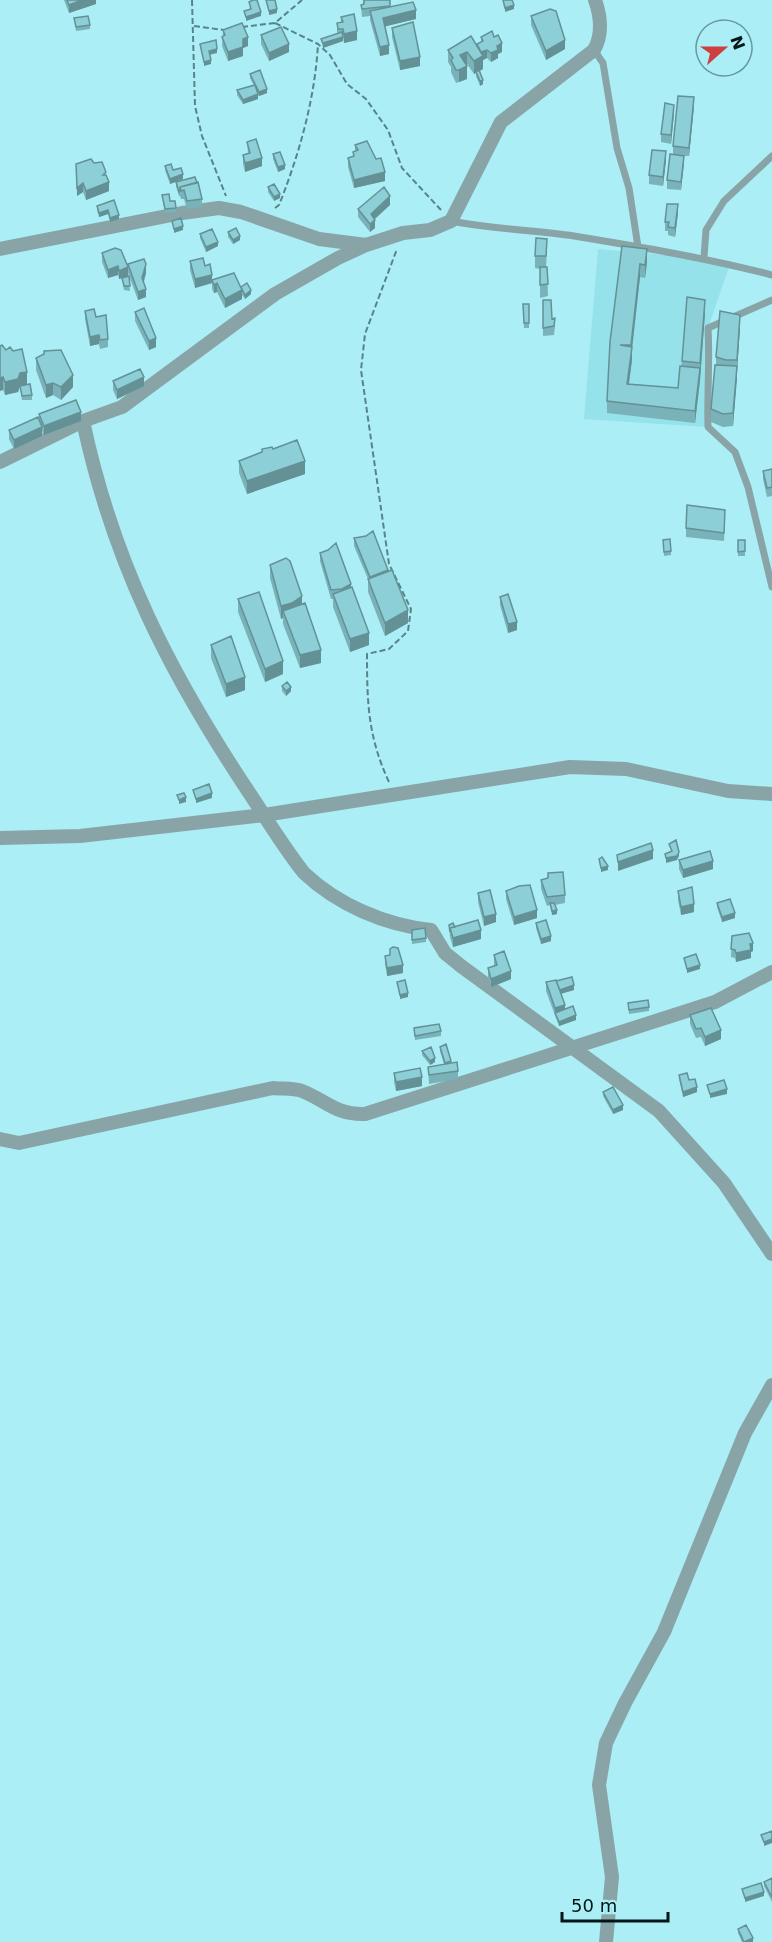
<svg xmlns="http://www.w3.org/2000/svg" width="772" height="1942" viewBox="0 0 772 1942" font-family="'DejaVu Sans',sans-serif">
<rect width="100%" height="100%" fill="#abeef5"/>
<path fill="#95e2ea" d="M598 249 731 261 708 328V427L584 419Z"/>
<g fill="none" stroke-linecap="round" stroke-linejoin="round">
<path stroke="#578488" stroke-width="2" stroke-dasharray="6 3" stroke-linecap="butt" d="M192 0 195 106 202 136 226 196
M275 23 318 44 330 55 347 84 366 99 388 130 402 168 441 210
M194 26 224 30
M242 27 275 23 302 0
M275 208 279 205C299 155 315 99 318 44
M389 782C368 737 367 703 367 654L389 649 408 631 411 609 389 564 361 370 365 334 397 249"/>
<path stroke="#89a4a7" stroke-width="7" d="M594 50 603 63 617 148 629 188 638 247
M451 221C491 229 533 230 574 236 641 247 706 258 772 275
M704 257 706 230 724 201 772 156
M772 300 708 328C710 361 707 394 708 427L735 452 748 487 772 587"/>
<path stroke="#89a4a7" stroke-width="14" d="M0 249 182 213 219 208 241 212 319 239 366 245
M83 421C113 563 170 674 250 794 268 821 284 848 304 873 338 905 385 925 431 930L445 953 461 966 659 1111 724 1183 772 1254
M0 462 83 421 122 407 275 294 338 258 366 245 403 233 430 230 451 221 501 122 594 50C603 34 601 17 595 0
M0 838 80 836 264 815 570 767 626 769 728 791 772 794
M0 1139 19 1143 273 1088C282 1089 294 1088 302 1091 327 1101 336 1115 365 1114L715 1002 772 972
M606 1942 612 1877 599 1785 606 1743 625 1703 664 1632 745 1433 772 1385"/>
</g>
<path fill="#79b2b8" d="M64 0H96V4L69 13Z
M363 0H390V7L416 19 385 26 389 54 380 56 370 20V16L362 17 361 5 363 4Z
M531 16 565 49 546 60 531 25Z
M341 17 357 40 344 43 343 37V41L323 48 321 39 337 34V23L341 22Z
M74 18 90 25V29L76 31Z
M392 28 420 66 400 70 392 37Z
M223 30 248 46 243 48V56L228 61 222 46Z
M261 35 289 52 269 61 261 44Z
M481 37 502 52 498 54V58L491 62 487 58 483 60V69L480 71 483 84 480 86 476 76V73L474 74 467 64 466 65 467 79 459 82 456 83 451 72V67L448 62V50L477 46 481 42Z
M250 74 267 93 259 96 258 95V99L243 104 237 95V90L254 86 250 78Z
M694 106 689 156H684L681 190 667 189V180L673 154V146Z
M674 113 671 144 661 142V134Z
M247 142 262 166 245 172 243 164V155L248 153Z
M355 145 376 159 385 181 354 188 348 167V158L353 157V152L355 151Z
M273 154 285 169 278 172 273 159Z
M666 160 663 186 649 184V175Z
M94 163 106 175 109 191 86 200 83 192 77 196 76 164Z
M165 166 173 170 183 179 170 184 165 170Z
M176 182 202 199V207L187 209 184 199H181L180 196H179L176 186Z
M268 187 280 198 274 201 268 192Z
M162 195 170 201 176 208V212L165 213Z
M114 200 119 219 110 222 108 214 99 217 97 210V206Z
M390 205 375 219V228L370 232 358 217V209Z
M678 213 675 237 668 235V231H665V222Z
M228 232 240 240 233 244 228 237Z
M200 234 218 246 206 252 200 238Z
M622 246 647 262 645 278 640 277 632 347V360L629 384 678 388 682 361 705 313 700 380 695 423 607 413V401Z
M547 251 546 267H547L548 296 540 298V269L535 268V256Z
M102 253 128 276 130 291 124 290 122 278 119 279 118 275 108 278 102 262Z
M190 261 205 266 212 280 241 287 251 294 245 299 242 295V299L225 308 217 292 214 293 212 289V283L195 288 190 270Z
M128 264 146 273 144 282 146 297 138 300 128 273Z
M543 300 552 319 555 326 554 335 543 336Z
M523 304H529V328H524Z
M85 311 96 317 108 339V347L100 349 99 344 90 346 85 319Z
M135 312 156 347 149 350 135 321Z
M740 327 733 426 723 427 711 422V409L716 365V357Z
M0 346 27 385 32 395V400H22L20 386 18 392 5 395 3 390Z
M36 358 73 387 61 400 53 395 46 398 36 370Z
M113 381 144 386 117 399 113 390Z
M39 414 81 421 44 435 42 431V436L14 449 9 439V430L39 421Z
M273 449 305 474 247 494 239 473V461Z
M772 469V496L767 497 763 479V471Z
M725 519 724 541 686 537V528Z
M354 538 408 623 385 636 368 592V579L354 546Z
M663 540 671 551V555L664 556Z
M738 540H745V556H738Z
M320 553 351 588 369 645 350 652 333 607V599H331L320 561Z
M270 565 302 604 321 663 300 668 283 624V618L281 619 270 578Z
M500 597 517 630 508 633 500 605Z
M238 599 283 674 265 682 238 612Z
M211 645 245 690 226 697 211 658Z
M282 686 291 691 286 696 282 691Z
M679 860 713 869 683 878 679 869Z
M541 880 565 895V903L555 905 557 914 552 915 550 905 547 906 541 889Z
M506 891 537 918 514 925 506 899Z
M678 891 694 912 681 915 678 900Z
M478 893 496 922 484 926 478 902Z
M717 903 735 918 722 922 717 907Z
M536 923 551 941 541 944 536 928Z
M449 925 455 927 481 939 453 947 450 937Z
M412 930 426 938V942L412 944Z
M732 936 753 951 751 952V958L736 962 735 958 731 957Z
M390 955 403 973 387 976 385 964V956Z
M494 955 511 979 491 987 488 977V968L494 966Z
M556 981 574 990 561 994 565 1009 576 1020 559 1026 546 991V982Z
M628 1003 649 1007V1011L629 1014Z
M690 1015 721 1039 705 1046 701 1037 696 1038 690 1024Z
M414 1028 441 1031V1036L415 1040Z
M440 1047 458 1071V1079L429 1084 428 1067 444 1064 440 1051Z
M422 1051 435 1062 430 1065 422 1055Z
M394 1073 422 1086 396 1091 394 1082Z
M679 1075 689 1080 697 1092 683 1097 679 1079Z
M603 1092 623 1110 613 1114 603 1096Z
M772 1878V1902L764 1886V1882Z
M738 1929 753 1942H742L738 1933Z"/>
<path fill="#639196" d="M82 0H96V4L69 13V5Z
M514 5V9L505 12V8Z
M277 9V13L269 15V11Z
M416 10V19L383 27V18Z
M261 12V16L246 21V17Z
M357 31V40L344 43V34Z
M248 37V46L243 48V39Z
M343 37V41L323 48V43Z
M565 40V49L546 60V51Z
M502 43V52L498 54V58L491 62V53L497 46Z
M289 44V52L269 61V53Z
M389 45V54L380 56V47Z
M243 47V56L228 61V52Z
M217 49V53L209 55V51Z
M487 50V58L483 60V69L474 74V61L481 52Z
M467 52V64L460 68V55Z
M420 57V66L400 70V61Z
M211 60V64L204 66V62Z
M467 66V79L459 82V70Z
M483 80V84L480 86V81Z
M267 89V93L259 96V92Z
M258 94V99L243 104V100Z
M694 97V106L689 156V148Z
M674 105V113L671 144V135Z
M666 151V160L663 186V177Z
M684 156V164L681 190V182Z
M262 158V166L245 172V163Z
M285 165V169L278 172V167Z
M385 172V181L354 188V180Z
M183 174V179L170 184V179Z
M109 182V191L86 200V191Z
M83 183V192L77 196V188Z
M280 194V198L274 201V197Z
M390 196V205L371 222V214Z
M678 204V213L675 237V228Z
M108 210V214L99 217V213Z
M119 215V219L110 222V218Z
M375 220V228L370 232V224Z
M183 226V230L174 233V229Z
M240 236V240L233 244V240Z
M218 242V246L206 252V247Z
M647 249V262L645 278V265Z
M146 264V273L142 287V278Z
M640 264V277L631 358V345Z
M118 266V275L108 278V270Z
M128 267V276L119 279V271Z
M212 275V283L195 288V279Z
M217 283V292L214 293V285Z
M146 289V297L138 300V292Z
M242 290V299L225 308V299Z
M251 290V294L245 299V295Z
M705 300V313L700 380 695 423V411L700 369Z
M740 315V327L737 372V360Z
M99 335V344L90 346V337Z
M156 338V347L149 350V341Z
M632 347V360L627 396V384Z
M737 366V379L733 426V413Z
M27 372V385L20 386 18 392 5 395V382L20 373Z
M73 375V387L61 400V387Z
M3 377V390L0 391V378Z
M144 377V386L117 399V390Z
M53 383V395L46 398V385Z
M81 412V421L44 435V426Z
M42 427V436L14 449V440Z
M305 461V474L247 494V481Z
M351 584V593L342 598V589Z
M302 596V608L283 611V618L281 619V606Z
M408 610V623L385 636V623Z
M517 622V630L508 633V624Z
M369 633V645L350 652V639Z
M321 650V663L300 668V655Z
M283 661V674L265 682V669Z
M245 677V690L226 697V684Z
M291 687V691L286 696V691Z
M212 793V798L196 803V799Z
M186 797V802L179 804V800Z
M653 850V859L618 871V862Z
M679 852V856L677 860 666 863V858Z
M713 861V869L683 878V870Z
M608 866V870L601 872V868Z
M694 904V912L681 915V907Z
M537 910V918L514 925V917Z
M557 910V914L552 915V911Z
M735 913V918L722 922V917Z
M496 914V922L484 926V917Z
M481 930V939L453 947V938Z
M551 936V941L541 944V939Z
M753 943V951L751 952V958L736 962V953L750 944Z
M403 965V973L387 976V968Z
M700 965V969L687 973V969Z
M511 971V979L491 987V979Z
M574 985V990L559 994V990Z
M408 993V997L400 999V995Z
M565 1005V1013H555V1008Z
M576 1015V1020L559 1026V1022Z
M721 1030V1039L705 1046V1037Z
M435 1058V1062L430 1065V1061Z
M422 1077V1086L396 1091V1082Z
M697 1087V1092L683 1097V1092Z
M727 1089V1094L710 1098V1094Z
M623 1105V1110L613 1114V1110Z
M772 1839V1843L764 1846V1842Z
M764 1892V1896L745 1902V1898Z
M753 1938V1942H744Z"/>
<path fill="#8dcfd6" stroke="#639196" stroke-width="1.5" d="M67 0H82L69 5Z
M253 0H257L261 12 246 17 244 11 251 9 249 2Z
M266 0H275L277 9 269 11Z
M364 0H390V6L362 9 361 5 364 4Z
M503 0H512L514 5 505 8Z
M413 2 416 10 383 18 389 45 380 47 370 11Z
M550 9 556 11 565 40 546 51 531 16Z
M354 14 357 31 344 34 343 29H338L337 23 343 22 341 17Z
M88 16 90 25 76 27 74 18Z
M413 22 420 57 400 61 392 28Z
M242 23 248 37 243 39V47L228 52 222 37 225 35 223 30Z
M281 27 289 44 269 53 261 35Z
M492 31 494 37 498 35 502 43 497 46 498 50 491 53 487 50 481 52 477 44 483 41 481 37Z
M342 32 343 37 323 43 321 39Z
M471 36 483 56 474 61 467 52 460 55 467 66 459 70H456L451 60 453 58 448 50Z
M216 40 217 49 209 51 211 60 204 62 200 44Z
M260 70 267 89 259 92 250 74Z
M479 70 483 80 480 81 476 72Z
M255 85 258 94 243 100 237 90Z
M678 96 694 97 689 148 673 146Z
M665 103 674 105 671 135 661 134Z
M256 139 262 158 245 163 243 155 250 153 247 142Z
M367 141 376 159 381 158 385 172 354 180 348 158 354 156 353 152 358 150 355 145Z
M652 150 666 151 663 177 649 175Z
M280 152 285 165 278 167 273 154Z
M670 154 684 156 681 182 667 180Z
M91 159 94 163 102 162 106 172 103 175H106L109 182 86 191 83 183 77 188 76 164Z
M171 164 173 170 181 168 183 174 170 179 165 166Z
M195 177 197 183 180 187V191L179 192 176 182Z
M198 182 202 199 187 201 184 190 181 191 180 187Z
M274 184 280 194 274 197 268 187Z
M384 187 390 196 371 214 375 220 370 224 358 209Z
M169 194 170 201H175L176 208 165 209 162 195Z
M114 200 119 215 110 218 108 210 99 213 97 206Z
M667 204H678L675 228 668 227 669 222H665Z
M181 218 183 226 174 229 172 221Z
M236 228 240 236 233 240 228 232Z
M212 229 218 242 206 247 200 234Z
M536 238 547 239 546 256H535Z
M622 246 647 249 645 265 640 264 631 345H620L632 347 627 384 678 388 680 366 700 368 695 411 607 401 610 342Z
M115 248 121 250 128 267 119 271 118 266 108 270 102 253Z
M203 258 205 266 210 264 212 275 195 279 190 261Z
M144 259 146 264 142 278 146 289 138 292 128 264Z
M540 267H547L548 284 540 285Z
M234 273 242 290 225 299 217 283 214 285 212 280Z
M129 276 130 286H124L122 278Z
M247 283 251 290 245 295 241 287Z
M687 297 705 300 700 363 682 361Z
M543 300H551L552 319 555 318 554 326 543 328Z
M523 304H529V323H524Z
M144 308 156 338 149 341 135 312Z
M94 309 96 317 106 315 108 339 100 340 99 335 90 337 85 311Z
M720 311 740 315 737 360H726L716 357Z
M2 345 6 350 10 347 13 351 22 349 27 372 20 373 18 379 5 382 3 377 0 378V346Z
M61 350 73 375 61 387 53 383 46 385 36 358 44 354V351Z
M715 365 737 366 733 413 723 414 711 409Z
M140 369 144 377 117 390 113 381Z
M30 384 32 395 22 396 20 386Z
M76 400 81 412 44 426 39 414Z
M38 417 42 427 14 440 9 430Z
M297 440 305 461 247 481 239 461 262 452V449L272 447 273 449Z
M772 469V487L767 488 763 471Z
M687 505 725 510 724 533 686 528Z
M373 531 388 570 370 577 354 538 366 536Z
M670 539 671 551 664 552 663 540Z
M738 540H745V551L738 552Z
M336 543 351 584 342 589 331 590 320 553 328 550Z
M286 558 290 561 302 596 292 603 281 606 270 565Z
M392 570 408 610 385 623 368 579Z
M352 587 369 633 350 639 333 594Z
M259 592 283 661 265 669 238 599Z
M508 594 517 622 508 624 500 597Z
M305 603 321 650 300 655 283 611Z
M231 636 245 677 226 684 211 645Z
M287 682 291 687 286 691 282 686Z
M209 784 212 793 196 799 193 790Z
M184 793 186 797 179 800 177 795Z
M676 840 679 852 677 856 666 858 665 854 672 851 669 844Z
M651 843 653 850 618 862 617 855Z
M710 851 713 861 683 870 679 860Z
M602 857 608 866 601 868 599 859Z
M563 872 565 895 547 897 541 880 548 878V873Z
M530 885 537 910 514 917 506 891 519 886Z
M692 887 694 904 681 907 678 891Z
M490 890 496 914 484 917 478 893Z
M730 899 735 913 722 917 717 903Z
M550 903H554L557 910 552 911Z
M478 920 481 930 453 938 450 928Z
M546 920 551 936 541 939 536 923Z
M453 923 455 927 450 928V932L449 925Z
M425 928 426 938 412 940V930Z
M749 933 753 943 750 944 751 950 736 953 735 950 731 949 732 936Z
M393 947 398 948 403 965 387 968 385 956 390 955V949Z
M504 951 511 971 491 979 488 968 497 965 494 955Z
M696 954 700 965 687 969 684 958Z
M572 977 574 985 560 990 556 981Z
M405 980 408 993 400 995 397 982Z
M556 980 565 1005 555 1008 546 982Z
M648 1000 649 1007 629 1010 628 1003Z
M573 1006 576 1015 559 1022 555 1013Z
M711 1008 721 1030 705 1037 701 1028 696 1029 690 1015Z
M439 1024 441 1031 415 1036 414 1028Z
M446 1044 451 1061 445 1063 440 1047Z
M431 1047 435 1058 430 1061 422 1051Z
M457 1062 458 1071 429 1075 428 1067Z
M420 1068 422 1077 396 1082 394 1073Z
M687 1073 689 1080 695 1079 697 1087 683 1092 679 1075Z
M724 1080 727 1089 710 1094 707 1085Z
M613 1087 623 1105 613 1110 603 1092Z
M772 1831V1839L764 1842 761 1835Z
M772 1878V1897L764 1882Z
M761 1883 764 1892 745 1898 742 1889Z
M746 1925 753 1938 744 1942 738 1929Z"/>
<g transform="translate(724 48) rotate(69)"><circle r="28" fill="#abeef5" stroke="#67989d" stroke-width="1.5"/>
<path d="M0-4.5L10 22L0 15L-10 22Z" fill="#ce3f40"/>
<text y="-9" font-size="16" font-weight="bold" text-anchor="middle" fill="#001618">N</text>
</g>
<path d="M562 1912v9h106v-9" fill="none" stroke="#001618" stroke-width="3"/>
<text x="571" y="1912" font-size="18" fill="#001618" stroke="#abeef5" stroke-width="4.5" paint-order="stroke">50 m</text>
</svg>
